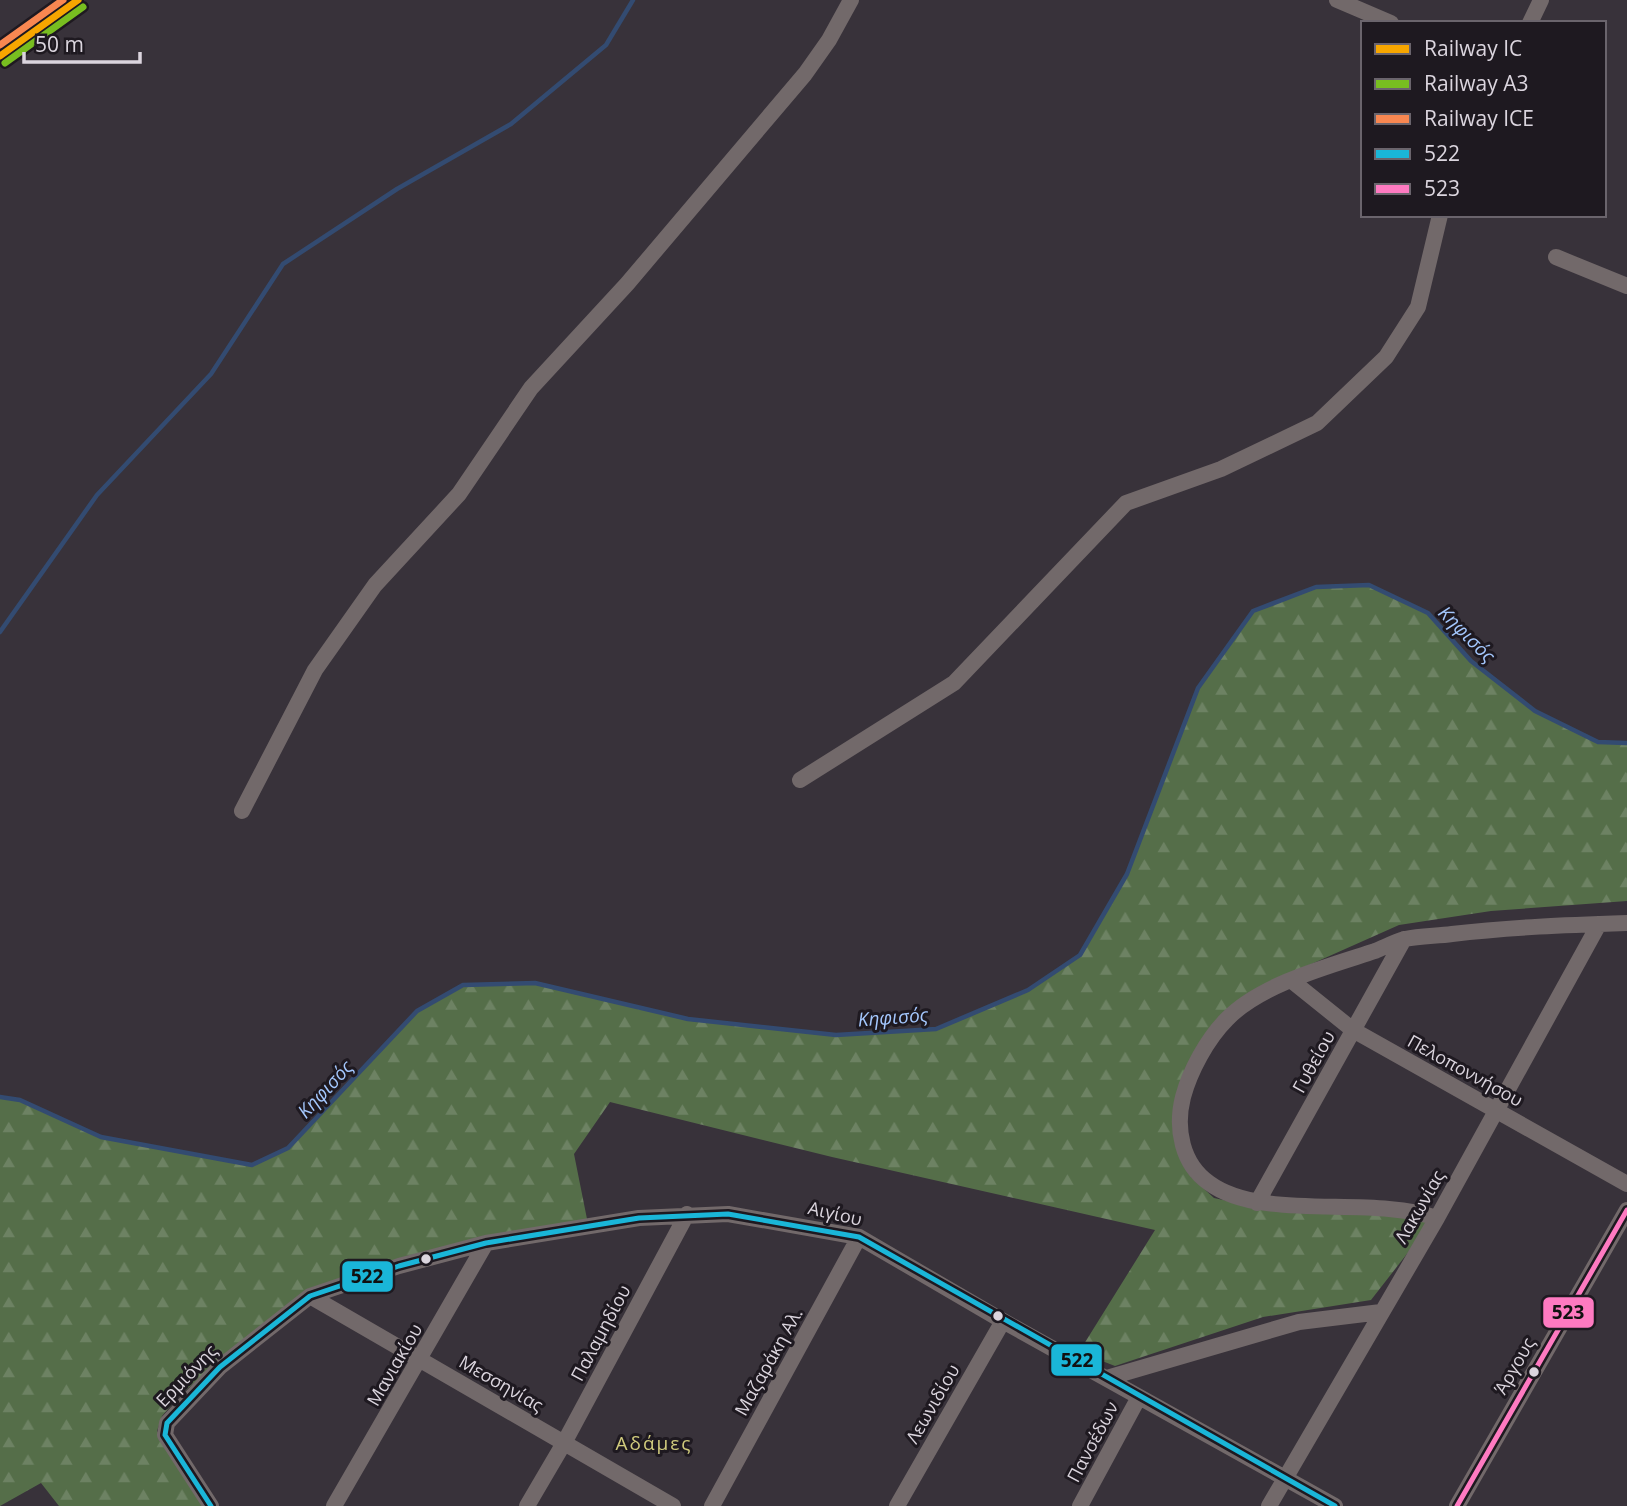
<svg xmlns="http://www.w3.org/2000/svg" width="1627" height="1506" viewBox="0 0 1627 1506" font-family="'Open Sans',sans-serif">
<defs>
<pattern id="forest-firs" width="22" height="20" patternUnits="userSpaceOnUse" patternTransform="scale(1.75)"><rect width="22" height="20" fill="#556e49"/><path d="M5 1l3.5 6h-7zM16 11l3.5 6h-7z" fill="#6d8263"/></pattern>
</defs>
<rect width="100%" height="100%" fill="#38323a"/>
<path fill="url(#forest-firs)" d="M1369 585 1428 613 1471 661 1535 711 1598 741 1627 743V901L1491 911 1399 925 1271 982 1224 1014 1182 1086 1191 1177 1214 1198 1255 1207 1396 1214 1431 1223 1371 1300 1263 1317 1115 1366 1079 1352 1155 1230 832 1157 610 1102 574 1154 588 1224 302 1293 181 1394 162 1416 157 1431 208 1506H59L41 1483 0 1506V1097L20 1100 101 1137 252 1165 288 1148 417 1011 463 985 535 983 688 1019 836 1035 936 1029 1028 990 1080 955 1127 874 1198 688 1253 611 1316 587Z"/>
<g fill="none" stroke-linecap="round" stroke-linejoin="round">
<path stroke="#334b71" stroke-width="4.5" d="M0 632 97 495 211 374 283 264 397 189 511 124 606 45 633 0
M0 1097 20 1100 101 1137 252 1165 288 1148 417 1011 463 985 535 983 688 1019 836 1035 936 1029 1028 990 1080 955 1127 874 1198 688 1253 611 1316 587 1369 585 1428 613 1471 661 1535 711 1598 742 1627 743"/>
<path stroke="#72696a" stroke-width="16" d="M1337 0 1391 23
M1530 23 1541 0
M1556 257 1627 286
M800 780 954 683 1126 503 1221 469 1317 423 1386 357 1418 307 1440 215
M242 811 315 670 375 585 459 494 531 388 627 284 805 74 829 40 851 0
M1292 981 1353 1030 1627 1184
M1257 1203 1404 939
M1437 1218C1370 1195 1262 1222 1209 1183 1182 1164 1175 1129 1183 1097 1190 1071 1207 1039 1227 1019 1261 984 1329 966 1375 951 1385 947 1395 942 1405 939 1420 936 1437 936 1452 934 1510 927 1568 925 1627 923
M310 1296 673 1506
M1107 1378 1299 1322 1381 1312
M211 1506 165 1435 167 1423 220 1367 310 1296 399 1266 486 1243 639 1218 728 1214 859 1237 1003 1321 1335 1506
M334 1506 486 1243
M527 1506 564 1443 687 1214
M712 1506 859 1237
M897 1506 1003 1321
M1080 1506 1139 1397
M1269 1506 1437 1218 1599 924
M1457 1506 1627 1210"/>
<defs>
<path id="bus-1" d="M211 1506 165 1435 167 1423 220 1367 310 1296 399 1266 486 1243 639 1218 728 1214 859 1237 1335 1506"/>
<path id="bus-2" d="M1457 1506 1627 1210"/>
</defs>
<use href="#bus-1" stroke="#1e1920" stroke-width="10"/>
<use href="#bus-2" stroke="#1e1920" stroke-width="10"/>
<use href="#bus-1" stroke="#1ab6d8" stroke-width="5"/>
<use href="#bus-2" stroke="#fe7ac1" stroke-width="5"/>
<defs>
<path id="rail-1" d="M0 56 78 0"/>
<path id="rail-2" d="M5 63 83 7"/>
<path id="rail-3" d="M0 45 63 0"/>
</defs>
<use href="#rail-1" stroke="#1e1920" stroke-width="12"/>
<use href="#rail-2" stroke="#1e1920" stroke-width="12"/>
<use href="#rail-3" stroke="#1e1920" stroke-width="12"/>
<use href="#rail-1" stroke="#f7a600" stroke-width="7"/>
<use href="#rail-2" stroke="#78be20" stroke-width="7"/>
<use href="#rail-3" stroke="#f88751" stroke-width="7"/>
</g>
<g fill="#dbd5de" stroke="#1e1920" stroke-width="2.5">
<circle cx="426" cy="1259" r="6"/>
<circle cx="998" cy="1316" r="6"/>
<circle cx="1534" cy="1372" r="6"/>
</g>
<g text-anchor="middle" stroke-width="6" stroke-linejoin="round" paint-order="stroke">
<g font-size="18" fill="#dbd5de" stroke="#1e1920">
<text transform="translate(1314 1062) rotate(-61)" y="6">Γυθείου</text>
<text transform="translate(1465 1071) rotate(29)" y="6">Πελοποννήσου</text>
<text transform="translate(1420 1207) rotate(-60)" y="6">Λακωνίας</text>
<text transform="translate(835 1214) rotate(13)" y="6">Αιγίου</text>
<text transform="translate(601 1333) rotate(-62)" y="6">Παλαμηδίου</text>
<text transform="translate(769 1362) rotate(-61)" y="6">Μαζαράκη Αλ.</text>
<text transform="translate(395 1365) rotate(-60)" y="6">Μανιακίου</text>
<text transform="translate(1515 1366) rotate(-60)" y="6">Άργους</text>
<text transform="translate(187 1376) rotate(-46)" y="6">Ερμιόνης</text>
<text transform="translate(501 1384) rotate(30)" y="6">Μεσσηνίας</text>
<text transform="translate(933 1404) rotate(-60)" y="6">Λεωνιδίου</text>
<text transform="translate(1093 1442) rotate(-62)" y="6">Πανσέδων</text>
</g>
<g font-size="19" font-style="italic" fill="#a4c7fd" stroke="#1e1920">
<text transform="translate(1467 634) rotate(45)" y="7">Κηφισός</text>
<text transform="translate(893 1017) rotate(-4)" y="7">Κηφισός</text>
<text transform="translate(325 1089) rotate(-47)" y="7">Κηφισός</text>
</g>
<g font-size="19" letter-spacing="2" fill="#d0cb7d" stroke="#1e1920">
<text x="654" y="1450">Αδάμες</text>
</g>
</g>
<g stroke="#1e1920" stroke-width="2.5">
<rect x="341" y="1260" width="53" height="33" rx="7" fill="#1ab6d8"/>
<rect x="1542" y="1296" width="53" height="33" rx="7" fill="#fe7ac1"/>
<rect x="1050" y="1343" width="53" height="34" rx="7" fill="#1ab6d8"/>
</g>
<g font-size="19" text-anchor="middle" font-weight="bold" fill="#111">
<text x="367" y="1283">522</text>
<text x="1568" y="1319">523</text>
<text x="1077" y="1367">522</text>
</g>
<rect x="1361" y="21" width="245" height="196" fill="#1e1920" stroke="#6a646c" stroke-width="2"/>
<rect x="1375" y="44" width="35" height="10" fill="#f7a600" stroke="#6a646c" stroke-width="2"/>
<text x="1424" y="56" font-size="21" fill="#dbd5de">Railway IC</text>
<rect x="1375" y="79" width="35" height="10" fill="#78be20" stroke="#6a646c" stroke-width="2"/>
<text x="1424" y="91" font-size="21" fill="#dbd5de">Railway A3</text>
<rect x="1375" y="114" width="35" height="10" fill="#f88751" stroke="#6a646c" stroke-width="2"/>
<text x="1424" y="126" font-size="21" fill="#dbd5de">Railway ICE</text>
<rect x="1375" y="149" width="35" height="10" fill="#1ab6d8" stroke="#6a646c" stroke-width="2"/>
<text x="1424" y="161" font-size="21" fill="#dbd5de">522</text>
<rect x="1375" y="184" width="35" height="10" fill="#fe7ac1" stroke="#6a646c" stroke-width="2"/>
<text x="1424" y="196" font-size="21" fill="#dbd5de">523</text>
<path d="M24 52v10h116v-10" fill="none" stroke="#dbd5de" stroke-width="3.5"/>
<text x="35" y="52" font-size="21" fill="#dbd5de" stroke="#1e1920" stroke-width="5" paint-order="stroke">50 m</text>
</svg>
